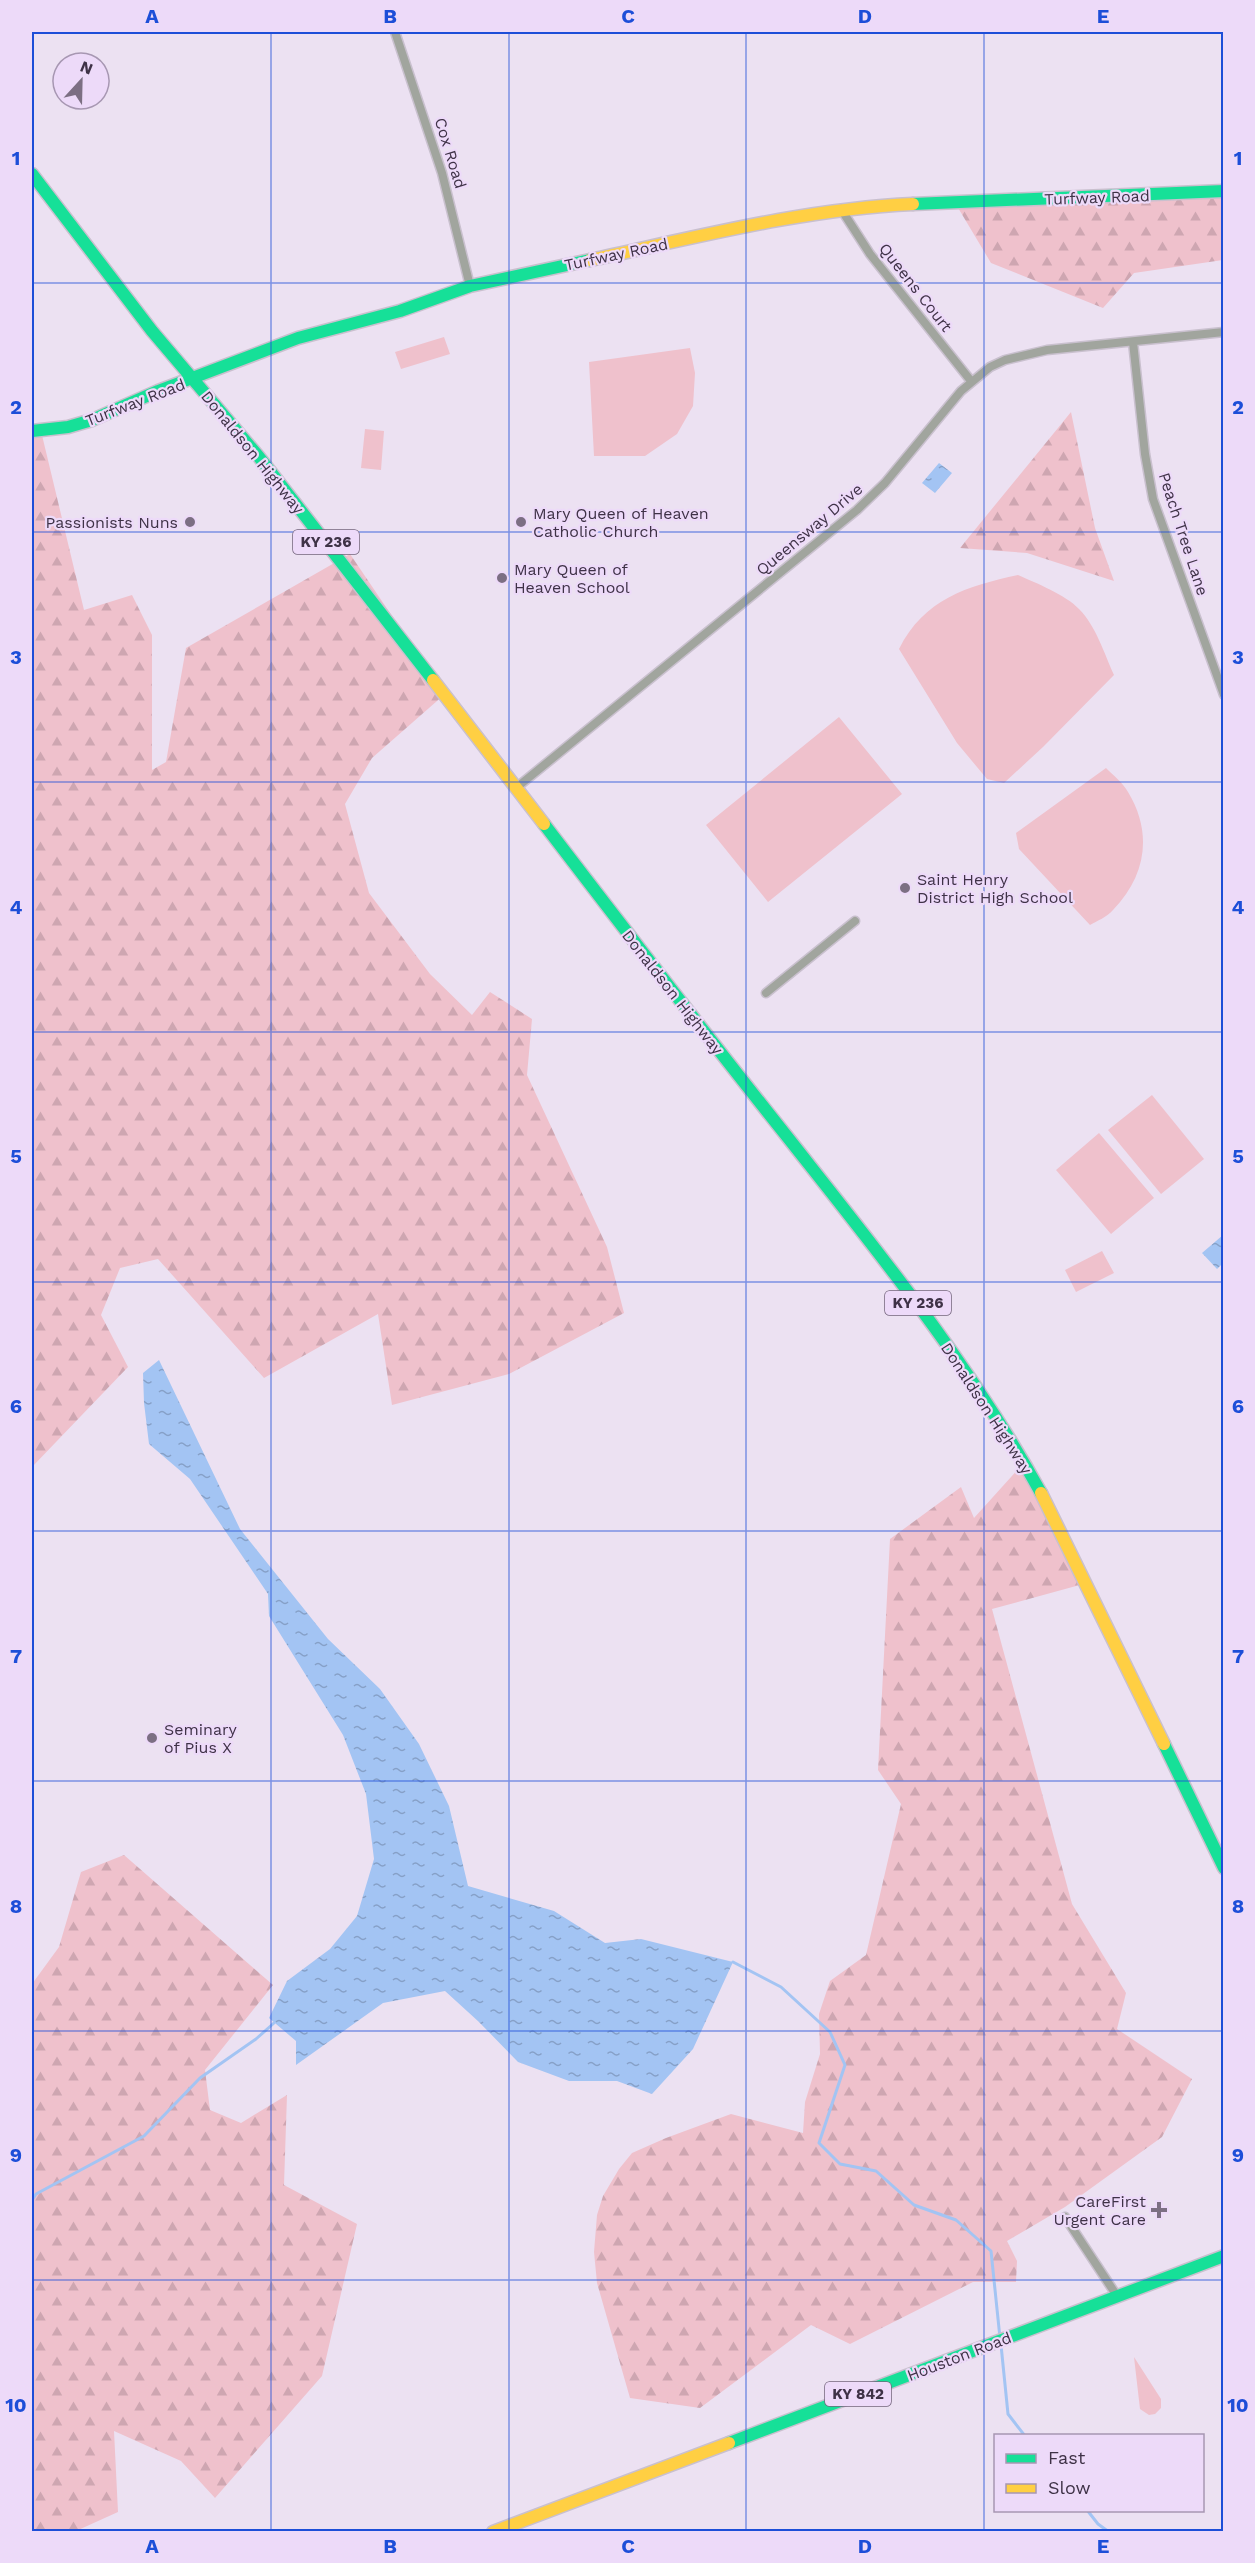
<svg xmlns="http://www.w3.org/2000/svg" width="1255" height="2563" viewBox="0 0 1255 2563" font-family="'Work Sans',sans-serif">
<defs>
<pattern id="forest-firs" width="22" height="20" patternUnits="userSpaceOnUse" patternTransform="scale(1.5)"><rect width="22" height="20" fill="#efc1cc"/><path d="M5 1l3.5 6h-7zM16 11l3.5 6h-7z" fill="#cea6b1"/></pattern>
<pattern id="water-ripples" width="26" height="14" patternUnits="userSpaceOnUse" patternTransform="scale(1.5)"><rect width="26" height="14" fill="#a3c4f3"/><path d="M2 4q2-2 4 0t4 0M15 11q2-2 4 0t4 0" fill="none" stroke="#86a0c7"/></pattern>
</defs>
<rect width="100%" height="100%" fill="#ece1f2"/>
<path fill="#efc1cc" d="M444 337 450 354 401 369 395 352Z
M690 348 695 373 693 406 677 434 645 456H594L589 362Z
M365 429 384 431 381 470 361 468Z
M1018 575C1036 583 1066 595 1079 609 1096 626 1104 653 1114 675L1043 747 1004 783 987 779 957 743 899 649C924 599 967 586 1018 575Z
M839 717 902 794 768 902 706 825Z
M1106 768C1113 775 1123 783 1128 792 1153 833 1146 876 1113 910 1107 917 1097 921 1090 925L1019 849 1016 833Z
M1152 1095 1204 1159 1161 1194 1108 1130Z
M1099 1133 1154 1198 1111 1234 1056 1170Z
M1102 1251 1114 1273 1076 1292 1065 1270Z
M1134 2357 1161 2399V2408L1155 2414 1149 2415 1140 2409Z"/>
<path fill="url(#forest-firs)" d="M1223 191V260L1134 273 1103 308 991 263 954 201Z
M1071 412 1095 528 1114 581 1027 553 960 548Z
M32 431H41L84 610 132 595 152 635V770L166 762 186 648 350 554 445 694 372 758 345 804 369 893 430 974 472 1015 490 992 532 1019 527 1075 607 1247 624 1313 509 1374 392 1405 378 1314 264 1378 158 1259 120 1268 101 1315 128 1367 32 1467Z
M1021 1466 1087 1583 992 1609 1072 1904 1126 1993 1117 2029 1192 2079 1162 2137 1065 2207 1007 2241 1017 2261 1016 2282H973L850 2344 811 2325 700 2408 630 2398 597 2283 594 2252 597 2215 603 2196 619 2169 632 2153 666 2138 731 2114 803 2133 805 2102 820 2054 819 2014 830 1981 866 1955 901 1804 878 1770 890 1539 961 1487 974 1518Z
M124 1855 273 1985 205 2070 210 2110 241 2123 287 2095 284 2185 357 2224 322 2376 215 2498 181 2461 114 2431 118 2512 76 2531H32V1984L59 1947 81 1872Z"/>
<path fill="url(#water-ripples)" d="M939 463 952 473 935 493 922 483Z
M1223 1235V1263L1217 1269 1202 1253Z
M159 1360 240 1529 328 1639 380 1689 419 1744 449 1806 468 1886 554 1911 605 1943 641 1939 733 1962 693 2049 652 2094 617 2081H569L518 2062 479 2022 445 1991 383 2003 296 2065V2041L269 2018 287 1981 330 1949 357 1916 374 1859 366 1794 343 1735 269 1616 268 1594 190 1479 149 1444 144 1403 143 1373Z"/>
<g fill="none" stroke-linecap="round" stroke-linejoin="round">
<path stroke="#a3c4f3" stroke-width="3" d="M733 1962 781 1987 830 2032 845 2065 819 2143 840 2164 876 2171 914 2205 956 2220 991 2251 1000 2338
M32 2200 36 2194 144 2136 200 2078 256 2039 274 2023
M1001 2345 1008 2414 1025 2436
M1087 2510 1098 2524 1109 2532"/>
<defs>
<path id="street" d="M395 32 442 173 470 286
M841 209 870 254 971 381
M1133 342 1145 454 1153 499 1224 695
M516 788 857 510 885 483 961 391 990 367 1005 360 1047 350 1224 332
M766 993 855 921
M1065 2217 1117 2296"/>
<path id="fast" d="M32 174 152 331 259 457 433 680
M913 204 1224 191
M32 431 68 427 92 420 158 391 298 338 400 311 470 286 590 260
M544 824C625 930 706 1035 789 1139 879 1253 971 1366 1041 1493
M1164 1744 1224 1868
M729 2443 1224 2256"/>
<path id="slow" d="M590 260C697 237 804 209 913 204
M433 680 544 824
M1041 1493 1164 1744
M493 2532 729 2443"/>
</defs>
<use href="#street" stroke="#c9c0ce" stroke-width="11"/>
<use href="#fast" stroke="#c9c0ce" stroke-width="15"/>
<use href="#slow" stroke="#c9c0ce" stroke-width="15"/>
<use href="#street" stroke="#a1a59e" stroke-width="8"/>
<use href="#fast" stroke="#16e098" stroke-width="12"/>
<use href="#slow" stroke="#ffcf43" stroke-width="12"/>
</g>
<path fill="none" stroke="#1d4ed8" stroke-width="1.5" stroke-opacity="0.55" d="M271 32V2532M509 32V2532M746 32V2532M984 32V2532M32 283H1224M32 532H1224M32 782H1224M32 1032H1224M32 1282H1224M32 1531H1224M32 1781H1224M32 2031H1224M32 2280H1224"/>
<g fill="#7c6f83" stroke="#eddaf9" stroke-width="2">
<circle cx="190" cy="522" r="6"/>
<circle cx="521" cy="522" r="6"/>
<circle cx="502" cy="578" r="6"/>
<circle cx="905" cy="888" r="6"/>
<circle cx="152" cy="1738" r="6"/>
<path d="M1156 2201h6v6h6v6h-6v6h-6v-6h-6v-6h6z"/>
</g>
<g text-anchor="middle" stroke-width="4.5" stroke-linejoin="round" paint-order="stroke">
<g fill="#eddaf9" stroke="#73647c" stroke-width="1.5">
<rect x="293" y="530" width="66" height="24" rx="4.5"/>
<rect x="885" y="1291" width="66" height="24" rx="4.5"/>
<rect x="825" y="2382" width="66" height="24" rx="4.5"/>
</g>
<g font-size="15" font-weight="bold" fill="#3f3247">
<text x="326" y="547">KY 236</text>
<text x="918" y="1308">KY 236</text>
<text x="858" y="2399">KY 842</text>
</g>
<g font-size="16" fill="#3f3247" stroke="#eddaf9">
<text transform="translate(451 153) rotate(73)" y="6">Cox Road</text>
<text transform="translate(1097 197) rotate(-2)" y="6">Turfway Road</text>
<text transform="translate(616 254) rotate(-12)" y="6">Turfway Road</text>
<text transform="translate(916 287) rotate(52)" y="6">Queens Court</text>
<text transform="translate(135 402) rotate(-21)" y="6">Turfway Road</text>
<text transform="translate(253 452) rotate(51)" y="6">Donaldson Highway</text>
<text transform="translate(809 529) rotate(-40)" y="6">Queensway Drive</text>
<text transform="translate(1184 534) rotate(72)" y="6">Peach Tree Lane</text>
<text transform="translate(673 992) rotate(52)" y="6">Donaldson Highway</text>
<text transform="translate(987 1408) rotate(57)" y="6">Donaldson Highway</text>
<text transform="translate(959 2356) rotate(-21)" y="6">Houston Road</text>
</g>
<g font-size="16" fill="#3f3247" stroke="#eddaf9" text-anchor="start">
<text x="533" y="519">Mary Queen of Heaven<tspan x="533" dy="18">Catholic Church</tspan></text>
<text x="178" y="528" text-anchor="end">Passionists Nuns</text>
<text x="514" y="575">Mary Queen of<tspan x="514" dy="18">Heaven School</tspan></text>
<text x="917" y="885">Saint Henry<tspan x="917" dy="18">District High School</tspan></text>
<text x="164" y="1735">Seminary<tspan x="164" dy="18">of Pius X</tspan></text>
<text x="1146" y="2207" text-anchor="end">CareFirst<tspan x="1146" dy="18">Urgent Care</tspan></text>
</g>
</g>
<rect width="1255" height="2563" fill="none" stroke="#eddaf9" stroke-width="66"/>
<rect x="994" y="2434" width="210" height="78" fill="#eddaf9" stroke="#a797b2" stroke-width="1.5"/>
<rect x="1006" y="2454" width="30" height="9" fill="#16e098" stroke="#a797b2" stroke-width="1.5"/>
<text x="1048" y="2464" font-size="18" fill="#3f3247">Fast</text>
<rect x="1006" y="2484" width="30" height="9" fill="#ffcf43" stroke="#a797b2" stroke-width="1.5"/>
<text x="1048" y="2494" font-size="18" fill="#3f3247">Slow</text>
<g transform="translate(81 81) rotate(22)"><circle r="28" fill="#eddaf9" stroke="#a797b2" stroke-width="1.5"/>
<path d="M0-4.5L10 22L0 15L-10 22Z" fill="#7c6f83"/>
<text y="-9" font-size="16" font-weight="bold" text-anchor="middle" fill="#3f3247">N</text>
</g>
<rect x="33" y="33" width="1189" height="2497" fill="none" stroke="#1d4ed8" stroke-width="2"/>
<g font-size="20" text-anchor="middle" font-weight="bold" fill="#1d4ed8">
<text x="152" y="23">A</text>
<text x="390" y="23">B</text>
<text x="628" y="23">C</text>
<text x="865" y="23">D</text>
<text x="1103" y="23">E</text>
<text x="16" y="165">1</text>
<text x="1238" y="165">1</text>
<text x="16" y="414">2</text>
<text x="1238" y="414">2</text>
<text x="16" y="664">3</text>
<text x="1238" y="664">3</text>
<text x="16" y="914">4</text>
<text x="1238" y="914">4</text>
<text x="16" y="1163">5</text>
<text x="1238" y="1163">5</text>
<text x="16" y="1413">6</text>
<text x="1238" y="1413">6</text>
<text x="16" y="1663">7</text>
<text x="1238" y="1663">7</text>
<text x="16" y="1913">8</text>
<text x="1238" y="1913">8</text>
<text x="16" y="2162">9</text>
<text x="1238" y="2162">9</text>
<text x="16" y="2412">10</text>
<text x="1238" y="2412">10</text>
<text x="152" y="2553">A</text>
<text x="390" y="2553">B</text>
<text x="628" y="2553">C</text>
<text x="865" y="2553">D</text>
<text x="1103" y="2553">E</text>
</g>
</svg>
